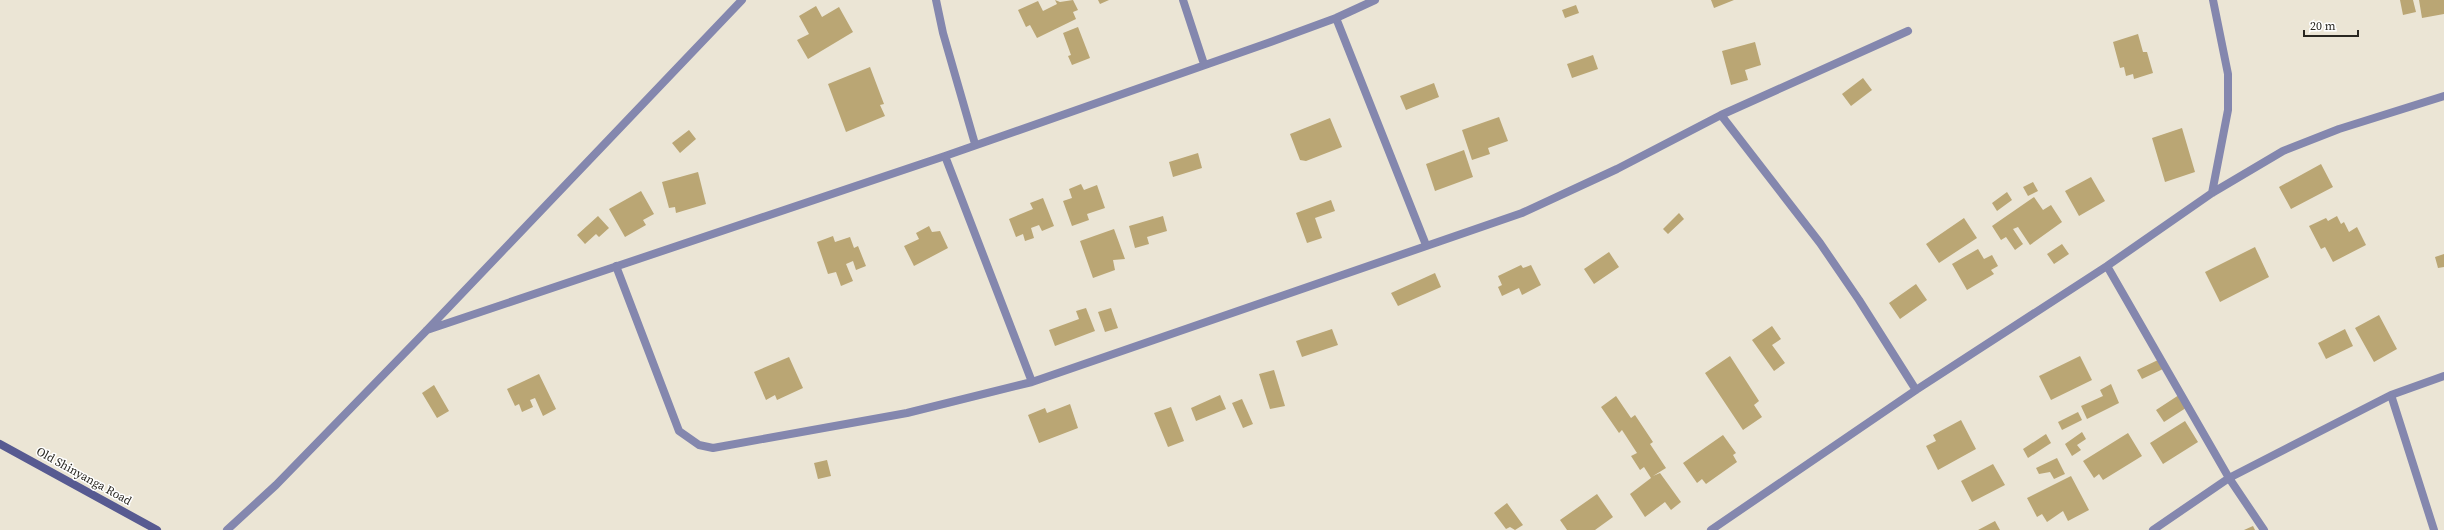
<svg xmlns="http://www.w3.org/2000/svg" width="2444" height="530" viewBox="0 0 2444 530" font-family="'Source Serif 4',serif">
<rect width="100%" height="100%" fill="#ebe5d5"/>
<path fill="#baa674" d="M1055 0 1060 2 1073 0 1078 10 1073 12 1076 19 1037 38 1030 25 1026 27 1018 10 1038 1 1043 11 1057 4Z
M1098 0H1109L1100 4Z
M1711 0H1734L1714 8Z
M2400 0H2413L2416 12 2403 15Z
M2419 0H2444V14L2422 18Z
M1576 5 1579 13 1565 18 1562 10Z
M816 6 822 17 839 7 853 32 808 59 797 40 809 34 799 16Z
M1078 27 1090 58 1072 65 1068 56 1071 55 1063 33Z
M2138 34 2143 52H2147L2153 73 2134 79 2133 74 2126 76 2124 67 2120 68 2113 42Z
M1755 42 1761 65 1745 70 1748 80 1731 85 1722 51Z
M1593 55 1598 69 1572 78 1567 64Z
M870 67 884 104 880 105 885 116 846 132 828 84Z
M1863 78 1872 90 1851 106 1842 94Z
M1434 83 1439 97 1406 110 1400 96Z
M1499 117 1508 141 1488 148 1490 154 1472 160 1462 130Z
M1330 118 1342 147 1306 161 1300 160 1290 134Z
M2182 128 2195 172 2165 182 2152 138Z
M689 130 696 139 680 153 672 143Z
M1464 150 1473 177 1435 191 1426 164Z
M1198 153 1202 168 1173 177 1169 162Z
M2321 164 2333 187 2291 209 2279 187Z
M698 172 706 204 676 213 675 207 669 208 662 182Z
M2091 177 2105 201 2079 216 2065 191Z
M2033 182 2038 191 2028 196 2023 187Z
M1081 184 1084 190 1097 185 1105 208 1087 214 1089 220 1072 226 1063 201 1072 198 1069 189Z
M641 191 654 214 643 220 646 225 625 237 609 209Z
M2007 192 2012 200 1997 211 1992 203Z
M2034 197 2043 210 2051 205 2062 222 2030 245 2018 227 2013 229 2023 244 2015 250 2006 237 2001 240 1992 226Z
M1043 198 1054 226 1042 231 1039 225 1031 228 1034 238 1025 241 1023 234 1016 237 1009 219 1033 209 1030 203Z
M1331 200 1335 211 1315 218 1322 238 1307 243 1296 213Z
M1679 213 1684 219 1668 234 1663 229Z
M598 216 609 228 599 237 596 234 585 244 577 235Z
M1163 216 1167 231 1147 237 1149 244 1135 248 1129 226Z
M2337 216 2341 224 2344 222 2349 232 2357 227 2366 245 2333 262 2325 247 2321 249 2309 226 2326 218 2328 221Z
M1964 218 1977 238 1939 263 1926 244Z
M929 226 932 232 940 231 948 248 914 266 904 246 919 239 916 233Z
M1114 229 1125 259 1113 260 1115 270 1093 278 1080 241Z
M833 236 835 242 850 237 854 248 858 246 866 266 856 270 853 261 846 264 853 281 841 286 836 272 828 274 817 242Z
M2062 244 2069 254 2054 264 2047 254Z
M2255 247 2269 277 2220 302 2205 272Z
M1978 249 1984 259 1992 255 1998 266 1991 270 1994 274 1967 290 1952 264Z
M1609 252 1619 267 1594 284 1584 269Z
M2444 254V267L2438 268 2435 257Z
M1521 265 1523 268 1531 265 1541 285 1522 295 1519 288 1502 296 1498 287 1502 285 1498 276Z
M1435 273 1441 287 1398 306 1391 293Z
M1916 284 1927 300 1900 319 1889 303Z
M1086 308 1095 331 1055 346 1049 330 1079 319 1076 311Z
M1111 308 1118 328 1105 332 1098 312Z
M2379 315 2397 349 2374 362 2355 328Z
M1772 326 1781 339 1772 345 1785 363 1774 371 1752 340Z
M1332 329 1338 345 1302 357 1296 341Z
M2345 329 2353 346 2326 359 2318 343Z
M1730 356 1759 401 1754 405 1762 417 1743 430 1705 373Z
M2080 356 2092 380 2051 400 2039 376Z
M789 357 803 388 777 400 775 395 766 400 754 372Z
M2158 360 2163 369 2142 379 2137 370Z
M1274 370 1285 406 1270 409 1259 374Z
M539 374 556 409 543 416 535 398 530 400 533 407 522 412 519 404 515 406 507 389Z
M2111 384 2119 403 2087 419 2081 406 2103 396 2100 390Z
M434 385 449 411 437 418 422 393Z
M2182 393 2189 406 2164 422 2156 410Z
M1220 395 1226 409 1196 421 1191 408Z
M1616 396 1631 418 1635 415 1653 442 1650 444 1666 468 1653 476 1660 473 1681 502 1671 510 1665 502 1645 517 1630 494 1651 478 1644 467 1640 470 1631 456 1637 453 1622 430 1619 433 1601 407Z
M1242 399 1253 424 1243 428 1232 403Z
M1070 404 1078 428 1039 443 1028 415 1045 408 1047 413Z
M1171 407 1184 441 1168 447 1154 413Z
M2078 412 2082 420 2062 430 2058 422Z
M1961 420 1976 449 1938 470 1926 446 1936 441 1933 435Z
M2185 421 2198 442 2163 464 2150 443Z
M2082 432 2086 439 2077 445 2081 450 2072 456 2065 444Z
M2128 433 2142 456 2103 480 2099 474 2094 478 2083 461Z
M2046 434 2051 443 2028 458 2023 449Z
M1723 435 1736 453 1733 455 1737 462 1706 484 1702 479 1697 483 1683 463Z
M2057 458 2065 474 2054 479 2050 472 2039 474 2036 468Z
M827 460 831 476 818 479 814 463Z
M1993 464 2005 485 1972 502 1961 481Z
M2071 476 2089 510 2068 521 2063 511 2047 522 2042 514 2037 517 2027 498Z
M1597 494 1613 517 1595 530H1567L1560 520Z
M1507 503 1523 525 1515 530 1510 527 1506 529 1494 513Z
M1995 521 2000 530H1978Z
M2253 526 2255 530H2244Z"/>
<g fill="none" stroke-linecap="round" stroke-linejoin="round">
<path stroke="#8487ae" stroke-width="8" d="M936 0 943 33 975 144
M1183 0 1204 64
M1336 18 1426 245
M1721 115 1820 243 1859 300 1916 390
M945 156 1032 382
M2212 193 2228 110V74L2213 0
M616 266 679 431 699 445 713 448 907 413 1032 382 1522 213 1617 169 1721 115 1908 31
M2107 266 2229 478 2264 530
M427 330 945 156 1265 44 1336 18 1375 0
M2391 395 2434 530
M227 530 276 485 427 330 742 0
M1711 530 1916 390 2107 266 2212 193 2283 151 2339 129 2444 96
M2153 530 2229 478 2391 395 2444 376"/>
<path stroke="#575a91" stroke-width="8" d="M0 444 157 530"/>
</g>
<g text-anchor="middle" stroke-width="3" stroke-linejoin="round" paint-order="stroke">
<g font-size="12" fill="#292721" stroke="#fff">
<text transform="translate(84 476) rotate(29)" y="4">Old Shinyanga Road</text>
</g>
</g>
<path d="M2304 30v6h54v-6" fill="none" stroke="#292721" stroke-width="2"/>
<text x="2310" y="30" font-size="12" fill="#292721" stroke="#ffffff" stroke-width="3" paint-order="stroke">20 m</text>
</svg>
